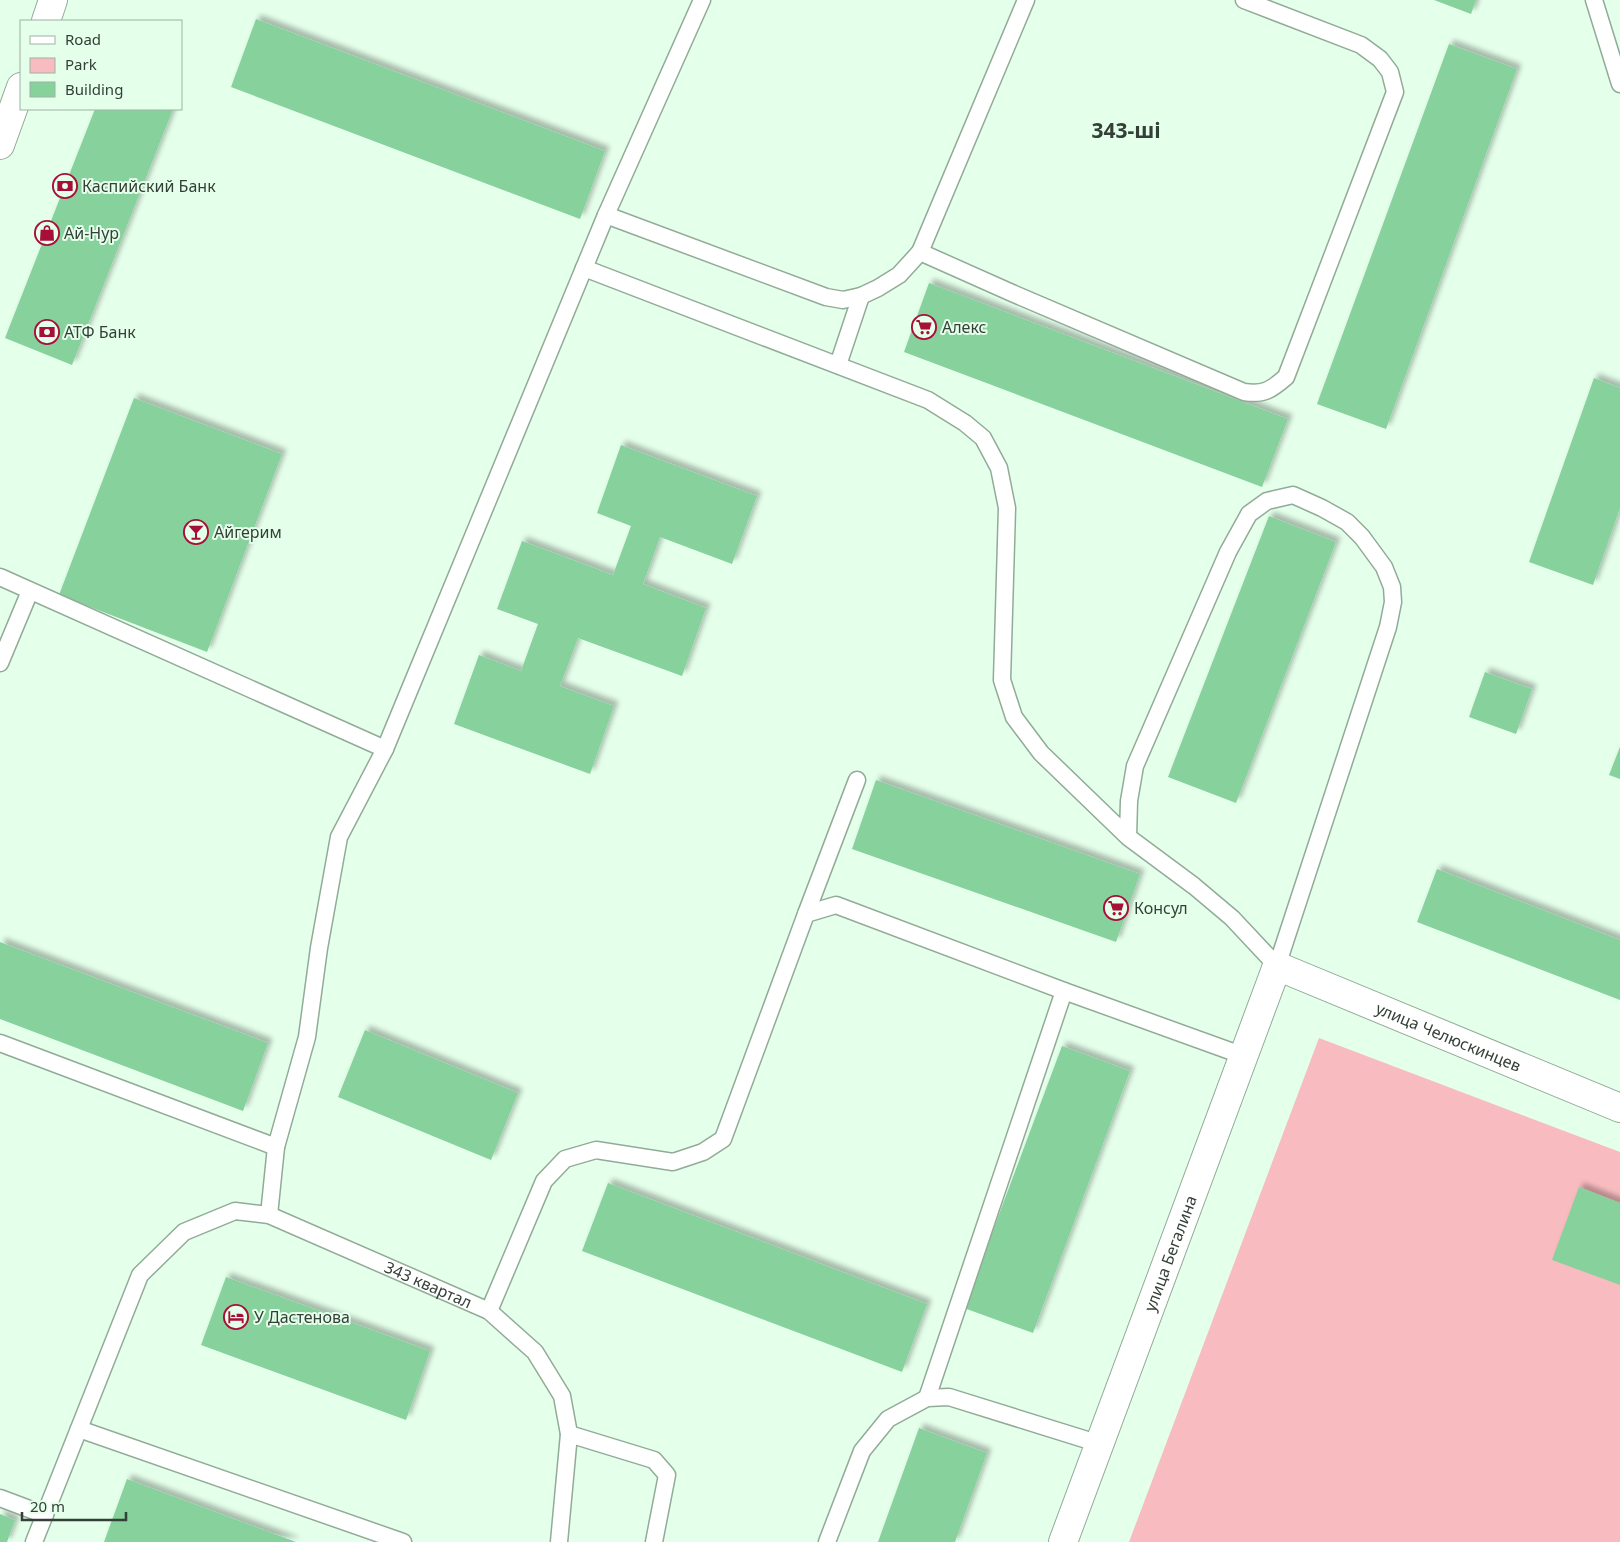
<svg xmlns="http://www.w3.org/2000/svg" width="1620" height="1542" viewBox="0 0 1620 1542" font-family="'Noto Sans',sans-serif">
<defs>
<filter id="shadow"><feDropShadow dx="4.5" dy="-4.5" stdDeviation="2.5" flood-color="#0004"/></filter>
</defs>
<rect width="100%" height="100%" fill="#e4ffea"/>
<path fill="#f8bcc0" d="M1319 1038 1620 1152V1542H1129Z"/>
<path fill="#86d19c" filter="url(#shadow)" d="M1434 0H1476L1471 14Z
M256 19 605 151 580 219 231 87Z
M1449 44 1517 69 1386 429 1317 404Z
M95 109H173L72 365 5 338Z
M929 283 1288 419 1262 487 904 352Z
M1594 378 1620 388V508L1593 585 1529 562Z
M134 398 282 454 207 652 59 595Z
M621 445 757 496 732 564 660 537 643 584 706 608 682 676 578 638 560 686 614 706 590 774 454 724 479 655 521 671 538 624 497 609 522 541 613 575 631 526 597 513Z
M1269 516 1336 542 1236 803 1168 777Z
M1485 672 1532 689 1516 734 1469 717Z
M1620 747V779L1609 775Z
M876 780 1140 874 1116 942 852 849Z
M1437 869 1620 940V1000L1417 922Z
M0 942 268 1043 243 1111 0 1019Z
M365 1030 518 1093 491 1160 338 1097Z
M1062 1046 1130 1071 1033 1333 964 1308Z
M608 1183 927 1304 902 1372 582 1251Z
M1579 1187 1620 1203V1285L1552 1260Z
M226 1277 430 1351 406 1420 201 1345Z
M919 1428 987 1453 955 1542H878Z
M127 1479 296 1542H104Z
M0 1514 15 1520 7 1542H0Z"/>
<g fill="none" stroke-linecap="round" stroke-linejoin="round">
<defs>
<g id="service">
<path d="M1026 0 920 252 1012 293 1244 392C1264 395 1271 390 1286 377L1395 92 1390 72 1380 59 1361 45 1244 0"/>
<path d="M1594 0 1620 84"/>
<path d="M606 215 826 297 843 300 861 296 878 288 899 275 920 252"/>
<path d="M584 268 928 400 965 423 983 438 999 468 1007 508 1002 680 1014 717 1041 753 1128 837 1194 886 1232 918 1277 966 1388 627 1393 602 1392 587 1384 567 1362 537 1347 522 1322 508 1293 495 1267 501 1249 514 1228 552 1135 766 1129 801 1128 837"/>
<path d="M838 365 861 296"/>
<path d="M0 577 385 749"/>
<path d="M0 663 30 591"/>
<path d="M806 914 857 780"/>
<path d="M0 1043 276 1147"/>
<path d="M269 1215 276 1147 307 1037 319 948 339 837 385 749 606 215 702 0"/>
<path d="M489 1311 544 1181 565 1159 596 1150 673 1162 703 1152 723 1139 806 914 836 905 1064 991 1244 1056"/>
<path d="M927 1398 1064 991"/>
<path d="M79 1429 403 1542"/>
<path d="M569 1434 654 1460 667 1475 654 1542"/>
<path d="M0 1498 45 1515"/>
<path id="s1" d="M34 1542 140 1275 184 1232 235 1211 269 1215 489 1311 535 1352 562 1396 569 1434 559 1542"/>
<path d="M827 1542 862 1451 888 1419 927 1398 949 1397 1100 1444"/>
</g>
<g id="minor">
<path id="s2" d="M1063 1542 1277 966 1620 1108"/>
</g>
<path id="secondary" d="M46 21 53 0
M0 145 21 87"/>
</defs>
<use href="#service" stroke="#92ab98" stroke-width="19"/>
<use href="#minor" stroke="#92ab98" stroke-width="30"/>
<use href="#secondary" stroke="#92ab98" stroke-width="30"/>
<use href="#service" stroke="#fff" stroke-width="16"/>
<use href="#minor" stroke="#fff" stroke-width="28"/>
<use href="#secondary" stroke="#fff" stroke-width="28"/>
</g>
<defs>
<symbol id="bank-ring" viewBox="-11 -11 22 22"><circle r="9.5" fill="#e4ffea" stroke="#a80f38" stroke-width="1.5"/><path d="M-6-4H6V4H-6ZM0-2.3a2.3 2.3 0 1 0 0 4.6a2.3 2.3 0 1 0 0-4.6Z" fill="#a80f38"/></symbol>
<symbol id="shop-ring" viewBox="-11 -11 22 22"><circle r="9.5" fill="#e4ffea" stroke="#a80f38" stroke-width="1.5"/><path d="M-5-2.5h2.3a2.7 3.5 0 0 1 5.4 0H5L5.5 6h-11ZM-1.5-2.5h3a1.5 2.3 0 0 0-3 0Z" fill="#a80f38"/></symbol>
<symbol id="supermarket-ring" viewBox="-11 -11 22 22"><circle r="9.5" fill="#e4ffea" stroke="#a80f38" stroke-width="1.5"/><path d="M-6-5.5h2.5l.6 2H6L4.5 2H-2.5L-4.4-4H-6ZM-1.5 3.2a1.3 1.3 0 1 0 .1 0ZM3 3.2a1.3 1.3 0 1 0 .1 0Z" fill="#a80f38"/></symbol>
<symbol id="bar-ring" viewBox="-11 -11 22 22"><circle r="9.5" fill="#e4ffea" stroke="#a80f38" stroke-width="1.5"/><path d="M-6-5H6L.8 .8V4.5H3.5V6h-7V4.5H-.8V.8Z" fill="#a80f38"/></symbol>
<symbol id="hotel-ring" viewBox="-11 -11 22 22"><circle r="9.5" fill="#e4ffea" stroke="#a80f38" stroke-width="1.5"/><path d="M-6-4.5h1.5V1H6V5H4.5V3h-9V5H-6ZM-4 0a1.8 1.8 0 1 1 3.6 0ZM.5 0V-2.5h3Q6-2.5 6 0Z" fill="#a80f38"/></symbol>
</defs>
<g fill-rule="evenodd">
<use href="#bank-ring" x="51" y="172" width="28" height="28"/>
<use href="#shop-ring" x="33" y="219" width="28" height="28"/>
<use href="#supermarket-ring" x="910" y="313" width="28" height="28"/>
<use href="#bank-ring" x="33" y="318" width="28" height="28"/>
<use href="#bar-ring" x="182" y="518" width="28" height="28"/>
<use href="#supermarket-ring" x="1102" y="894" width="28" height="28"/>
<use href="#hotel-ring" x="222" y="1303" width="28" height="28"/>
</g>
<g text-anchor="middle" stroke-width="4" stroke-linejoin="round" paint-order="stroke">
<g font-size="16" fill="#343f37" stroke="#e4ffea" text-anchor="start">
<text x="82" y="192">Каспийский Банк</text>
<text x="64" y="239">Ай-Нур</text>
<text x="942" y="333">Алекс</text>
<text x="64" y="338">АТФ Банк</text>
<text x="214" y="538">Айгерим</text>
<text x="1134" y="914">Консул</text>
<text x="254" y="1323">У Дастенова</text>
</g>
<g font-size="16" fill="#343f37" stroke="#e4ffea">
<text dy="6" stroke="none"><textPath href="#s2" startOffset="800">улица Челюскинцев</textPath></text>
<text dy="6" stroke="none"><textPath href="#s2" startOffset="308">улица Бегалина</textPath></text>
<text dy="6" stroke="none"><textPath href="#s1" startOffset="612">343 квартал</textPath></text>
</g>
<g font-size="21" font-weight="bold" fill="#343f37" stroke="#e4ffea">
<text x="1126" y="138">343-ші</text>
</g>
</g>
<rect x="20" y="20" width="162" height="90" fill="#e4ffea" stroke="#9eb2a2"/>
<rect x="30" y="36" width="25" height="8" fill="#ffffff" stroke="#9eb2a2"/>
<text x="65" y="45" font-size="15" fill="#343f37">Road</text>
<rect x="30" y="58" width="25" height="15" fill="#f8bcc0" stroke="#9eb2a2"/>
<text x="65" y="70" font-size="15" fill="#343f37">Park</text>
<rect x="30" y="82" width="25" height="15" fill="#86d19c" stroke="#9eb2a2"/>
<text x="65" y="95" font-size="15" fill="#343f37">Building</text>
<path d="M22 1512v8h104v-8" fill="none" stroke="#343f37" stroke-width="2.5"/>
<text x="30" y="1512" font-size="15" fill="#343f37" stroke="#e4ffea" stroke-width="4" paint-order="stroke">20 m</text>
</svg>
